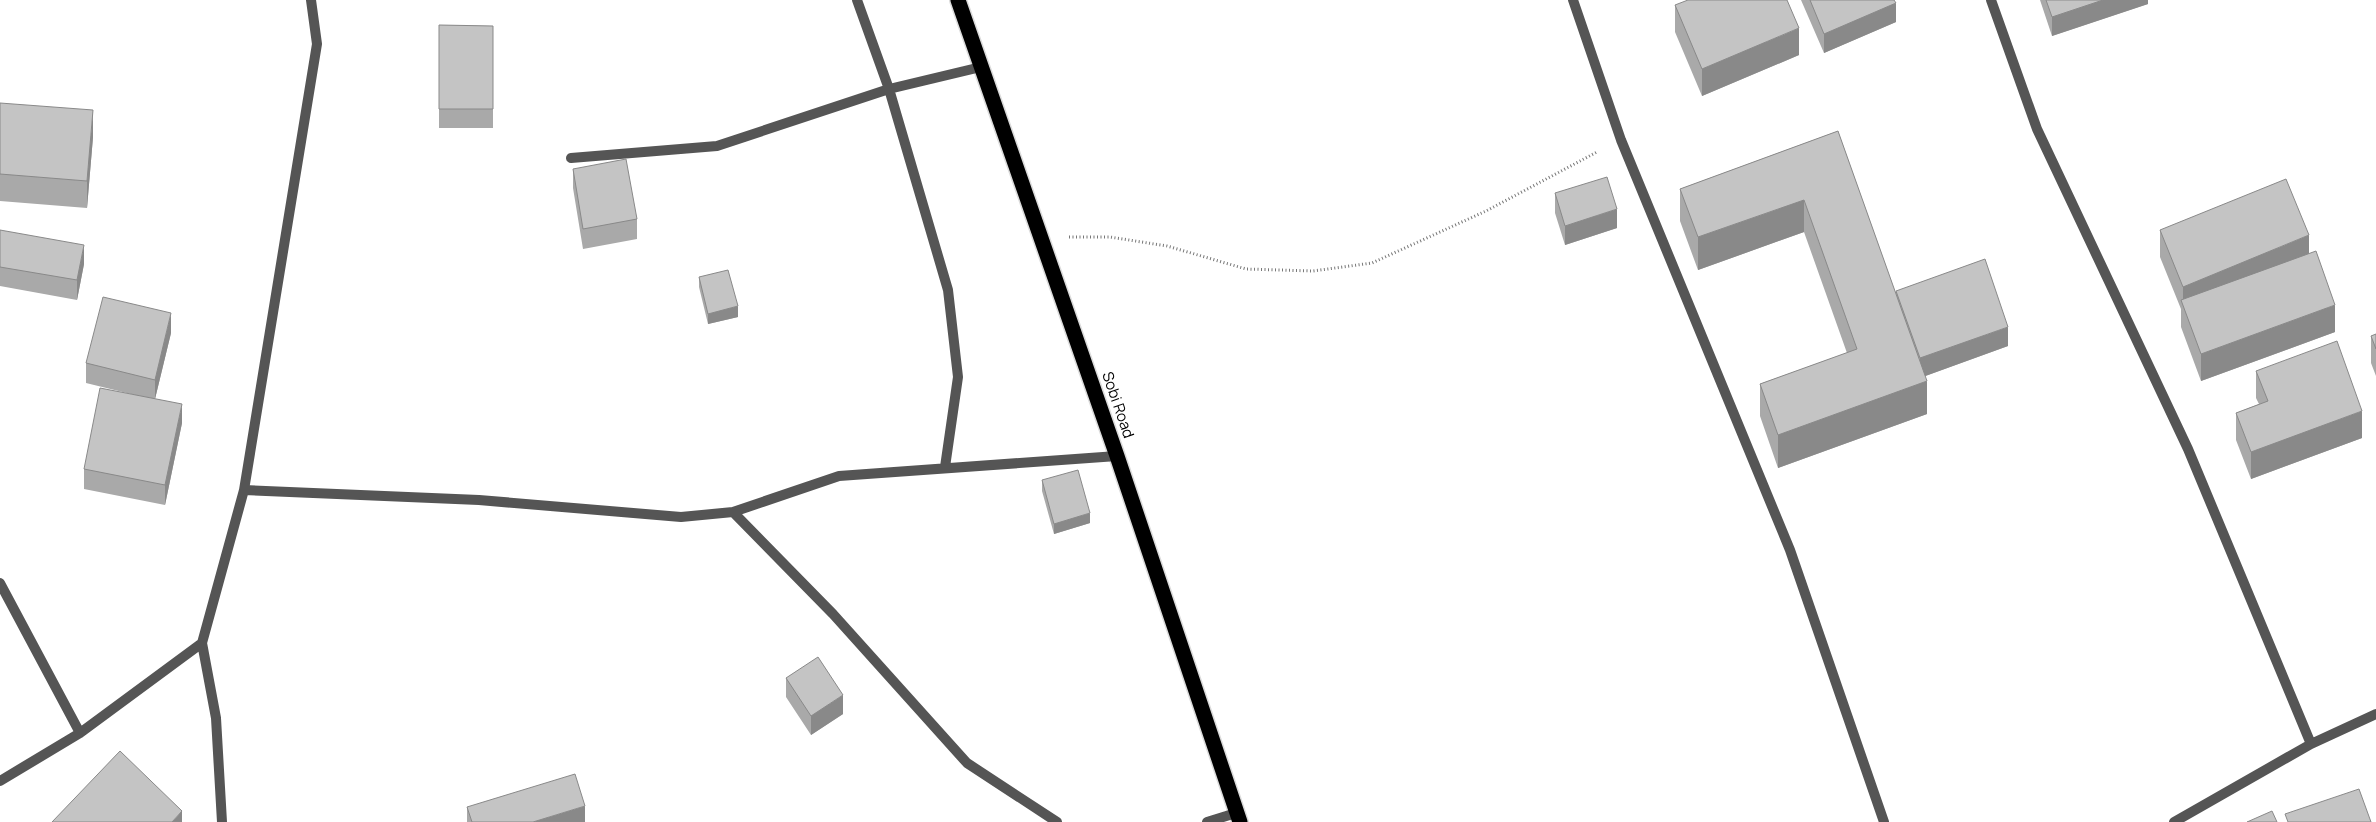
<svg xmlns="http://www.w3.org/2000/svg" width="2376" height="822" viewBox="0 0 2376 822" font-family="Manrope,sans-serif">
<rect width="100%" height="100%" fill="#fff"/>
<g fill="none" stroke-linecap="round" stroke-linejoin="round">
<defs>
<path id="highway" d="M958 0 1117 456 1240 822"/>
</defs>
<use href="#highway" stroke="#dbdbdb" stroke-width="18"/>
<path stroke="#777" stroke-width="3" stroke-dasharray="1 2.5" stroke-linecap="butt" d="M1069 237H1110L1167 246 1246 269 1313 271 1372 263 1486 211 1597 152"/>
<path stroke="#555" stroke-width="10" d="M1207 822 1236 813"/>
<path stroke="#555" stroke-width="10" d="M857 0 889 89 948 290 958 377 945 467
M1573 0 1621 140 1790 550 1884 822
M1991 0 2037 129 2188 449 2311 744
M571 158 717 146 889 89 981 67
M244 490 479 500 681 517 733 512 839 476 1117 456
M733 512 833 614 967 763 1057 822
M0 583 80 733
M0 781 80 733 202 643
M222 822 216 718 202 643 244 490 317 44 311 0
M2174 822 2311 744 2376 714"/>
<use href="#highway" stroke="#000" stroke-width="15"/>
</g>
<path fill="#a9a9a9" d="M1801 0H1894L1896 22 1824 53Z
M2040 0H2148V4L2052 36Z
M1675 5 1799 55 1702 96 1675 32Z
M439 25 493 26V128H439Z
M0 103 93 137 87 208 0 201Z
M1838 131 1896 295V291L2008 346 1925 376 1927 414 1778 468 1760 416V384L1847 353 1804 232 1698 270 1680 221V189Z
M573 169 637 219V239L583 249 573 188Z
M1555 193 1617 228 1565 245 1555 213Z
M0 230 84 264 77 300 0 286Z
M2160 230 2309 253 2335 332 2201 381 2181 327V309L2160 257Z
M699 277 738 317 708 324 699 287Z
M171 333 155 399 182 423 165 505 84 489V469L135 395 86 383V363Z
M2376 334V376L2371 363V336Z
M2256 371 2362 438 2251 479 2236 440V413L2259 404 2256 398Z
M1042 480 1090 523 1054 534 1042 491Z
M786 678 843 714 811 735 786 697Z
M467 807 585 822H467Z"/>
<path fill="#898989" d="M2103 0H2148V4L2052 36V17Z
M1896 3V22L1824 53V34Z
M1799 28V55L1702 96V69Z
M93 110V137L87 208V181Z
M1804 200V232L1698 270V237Z
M1617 209V228L1565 245V226Z
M2309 235V262L2183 305V287Z
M84 245V264L77 300V280Z
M2335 305V332L2201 381V354Z
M738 306V317L708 324V314Z
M171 313V333L155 399V380Z
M2008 327V346L1920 378V358Z
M1927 381V414L1778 468V435Z
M182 404V423L165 505V485Z
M2362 411V438L2251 479V452Z
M1090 513V523L1054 534V524Z
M843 695V714L811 735V716Z
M585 806V822H533Z
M182 811V822H172Z"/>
<path fill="#c4c4c4" stroke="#898989" d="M1688 0H1787L1799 28 1702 69 1675 5Z
M1810 0H1894L1896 3 1824 34Z
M2046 0H2103L2052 17Z
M439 25 493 26V109H439Z
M0 103 93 110 87 181 0 174Z
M1838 131 1927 381 1778 435 1760 384 1857 349 1804 200 1698 237 1680 189Z
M626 159 637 219 583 229 573 169Z
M1607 177 1617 209 1565 226 1555 193Z
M2286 179 2309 235 2183 287 2160 230Z
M0 230 84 245 77 280 0 267Z
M2316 251 2335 305 2201 354 2181 300Z
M1985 259 2008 327 1920 358 1896 291Z
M728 270 738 306 708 314 699 277Z
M103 297 171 313 155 380 86 363Z
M2376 334V349L2371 336Z
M2337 341 2362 411 2251 452 2236 413 2268 401 2256 371Z
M100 388 182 404 165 485 84 469Z
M1078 470 1090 513 1054 524 1042 480Z
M818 657 843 695 811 716 786 678Z
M120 751 182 811 172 822H52Z
M575 774 585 806 533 822H472L467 807Z
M2359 789 2371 822H2288L2285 814Z
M2272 811 2277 822H2247Z"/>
<g text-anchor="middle" stroke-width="4.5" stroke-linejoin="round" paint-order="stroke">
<g font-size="15" fill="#000" stroke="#fff">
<text transform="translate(1118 405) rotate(71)" y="5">Sobi Road</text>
</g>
</g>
</svg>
